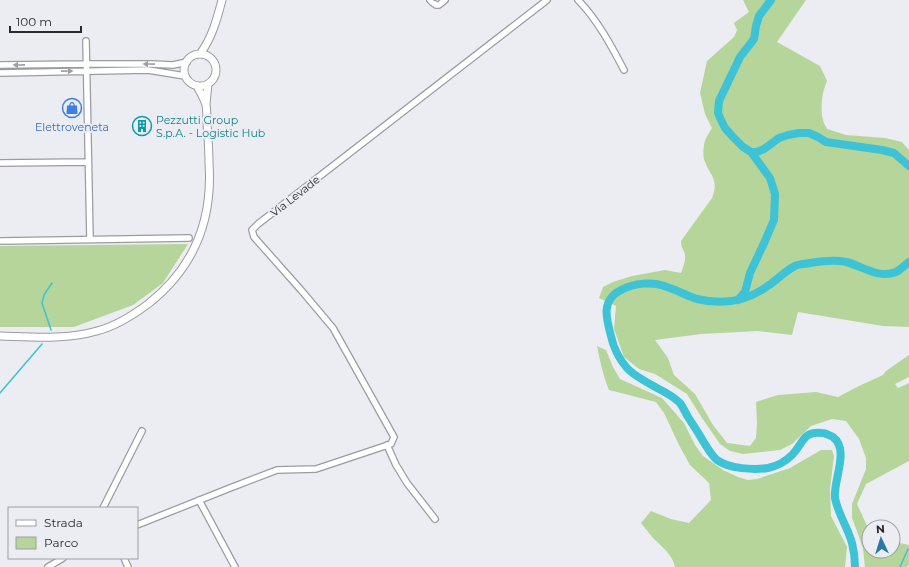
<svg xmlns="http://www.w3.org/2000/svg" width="909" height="567" viewBox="0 0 909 567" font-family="Montserrat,sans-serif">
<rect width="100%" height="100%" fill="#ebedf3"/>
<path fill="#b5d59a" d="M743 0H806L777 42 820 66 827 81C822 92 820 108 823 120 823 123 826 126 827 129L846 135 885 138 902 142 909 150V327L883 326 798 312 792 335 758 331 701 334 655 340 668 358 674 375 695 394 713 425 727 443 750 446 756 438 757 423 756 402 778 395 816 392 838 397 859 386 883 375 886 371 909 355V377L895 384 898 388 909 383V461L866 484 857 504 869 530V551H893V545L900 543 909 545V565L907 567H865L863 549 858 534 852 518V504L866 469V458L859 439 846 421 832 419 811 426 792 444 780 450 743 454 730 451 720 444 702 418 687 394 655 374 639 369 624 357 614 329 616 306 599 298 603 287 613 282 632 276 665 270 681 273C683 267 686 261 685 254 683 249 681 247 681 241L712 198C719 179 711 177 705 162 703 158 703 150 704 146 704 140 709 133 712 128L705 114 700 93 707 61 734 37 737 30 734 23 749 12Z
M188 244 163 283 133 305 74 327H0V246Z
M597 346 606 350 613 367 620 379 662 398 684 423 695 445 703 456 723 470 738 477 748 480 757 479 790 468 821 450H832L834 456 830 489 831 516 847 547 845 567H675C673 555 661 546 653 538 649 533 645 528 641 523L651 511 671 519 689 523 711 500 709 483 690 465 679 445 664 413 656 402 609 390C603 375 600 361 597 346Z"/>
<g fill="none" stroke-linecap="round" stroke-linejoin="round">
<path stroke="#3dc3d5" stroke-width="1.5" d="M51 330 42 303 44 295 52 283
M0 393 42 344
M900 567 908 549H909"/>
<path stroke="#3dc3d5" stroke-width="8" d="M771 0 759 16 756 26 754 39 740 57 719 101 718 113 721 120 725 128 733 137 743 147 751 152H757L764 149 779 138 788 135 799 133H809L818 137 826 142 882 150 894 153 909 166
M738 300 745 292 750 273 765 241 774 220 775 194 770 178 751 152
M855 567C855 559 854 551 852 543 848 528 838 514 835 498 833 480 850 450 833 437 829 435 826 433 822 433 802 431 804 443 792 455 786 461 777 466 768 468 754 470 729 469 717 460 711 455 707 447 703 441 698 432 693 425 688 417 685 412 683 407 680 403 673 396 665 392 657 388 648 383 633 375 627 368 619 359 613 346 611 336 606 318 601 300 621 290 634 283 653 281 667 287 677 290 687 296 697 299 723 305 748 301 769 285 777 280 786 270 795 266 799 264 805 264 810 263 822 261 835 259 846 262 863 266 878 279 896 272 900 270 905 265 909 262"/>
<defs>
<path id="minor" d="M430 0 432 2 436 5H439L445 0
M578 0C597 19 612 47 624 70
M86 41 90 239
M0 65 87 64H151L173 65 187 62
M0 73 148 70 185 76
M0 163 88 162
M0 241 189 238
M387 445 396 465 407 483 435 519
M199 500 235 567
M103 508 142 431
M137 525 230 488 277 470 316 469 391 444 394 437 333 328 301 290 254 237 252 230 258 224 547 0
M124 558 128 567
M48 567 63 558"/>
<path id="major" d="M200 54C212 38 217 19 222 0
M184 70a16 16 0 1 1 32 0a16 16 0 1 1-32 0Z
M206 104 208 84
M0 336C32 337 65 340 97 331 116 326 132 316 148 304 194 268 213 221 209 163 209 150 208 137 207 123 207 118 207 111 206 105 204 98 200 92 197 86"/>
</defs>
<use href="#minor" stroke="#9a9ca1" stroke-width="8"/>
<use href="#major" stroke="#9a9ca1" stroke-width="9"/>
<use href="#minor" stroke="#fff" stroke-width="5.5"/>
<use href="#major" stroke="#fff" stroke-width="7"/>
</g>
<defs><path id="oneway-solid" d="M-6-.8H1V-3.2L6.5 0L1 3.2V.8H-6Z"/></defs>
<g fill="#9f9fa0">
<use href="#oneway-solid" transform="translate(149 64) rotate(-179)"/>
<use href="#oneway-solid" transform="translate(19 65) rotate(179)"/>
<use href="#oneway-solid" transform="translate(67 71) rotate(-1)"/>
</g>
<defs>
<symbol id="shop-ring" viewBox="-11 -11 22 22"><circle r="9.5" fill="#ebedf3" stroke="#3f7fe0" stroke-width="1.5"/><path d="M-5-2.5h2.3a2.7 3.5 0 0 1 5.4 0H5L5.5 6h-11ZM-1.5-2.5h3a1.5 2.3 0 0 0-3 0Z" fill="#3f7fe0"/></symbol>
<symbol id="building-ring" viewBox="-11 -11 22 22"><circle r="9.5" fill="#ebedf3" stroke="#0f9aa8" stroke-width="1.5"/><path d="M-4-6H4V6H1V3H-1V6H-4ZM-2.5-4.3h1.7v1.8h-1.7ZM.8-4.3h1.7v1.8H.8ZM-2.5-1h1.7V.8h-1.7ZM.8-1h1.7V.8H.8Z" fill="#0f9aa8"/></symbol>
</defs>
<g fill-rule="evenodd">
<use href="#shop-ring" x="61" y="97" width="22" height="22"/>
<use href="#building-ring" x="131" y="115" width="22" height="22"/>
</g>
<g text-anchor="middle" stroke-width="4" stroke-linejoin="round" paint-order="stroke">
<g font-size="11" fill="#0d838f" stroke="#ebedf3" text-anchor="start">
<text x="156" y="124">Pezzutti Group<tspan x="156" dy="13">S.p.A. - Logistic Hub</tspan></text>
</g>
<g font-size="11" fill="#366cbe" stroke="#ebedf3">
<text x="72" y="131">Elettroveneta</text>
</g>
<g font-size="11" fill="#292a2c" stroke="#ebedf3">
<text transform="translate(295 196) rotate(-38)" y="4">Via Levade</text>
</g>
</g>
<rect x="8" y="507" width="130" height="52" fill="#ebedf3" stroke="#9d9fa3"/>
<rect x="16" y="520" width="20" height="6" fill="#ffffff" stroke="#9d9fa3"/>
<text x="44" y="527" font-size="12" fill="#292a2c">Strada</text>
<rect x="16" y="537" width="20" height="12" fill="#b5d59a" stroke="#9d9fa3"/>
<text x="44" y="547" font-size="12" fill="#292a2c">Parco</text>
<g transform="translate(881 539) rotate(356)"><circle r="19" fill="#ebedf3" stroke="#9d9fa3"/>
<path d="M0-3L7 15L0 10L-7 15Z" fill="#2a78aa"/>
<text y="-6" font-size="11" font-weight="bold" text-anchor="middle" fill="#292a2c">N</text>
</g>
<path d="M10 26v6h71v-6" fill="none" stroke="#292a2c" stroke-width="2"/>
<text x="16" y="26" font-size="12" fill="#292a2c" stroke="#ebedf3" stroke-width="3" paint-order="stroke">100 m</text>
</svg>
